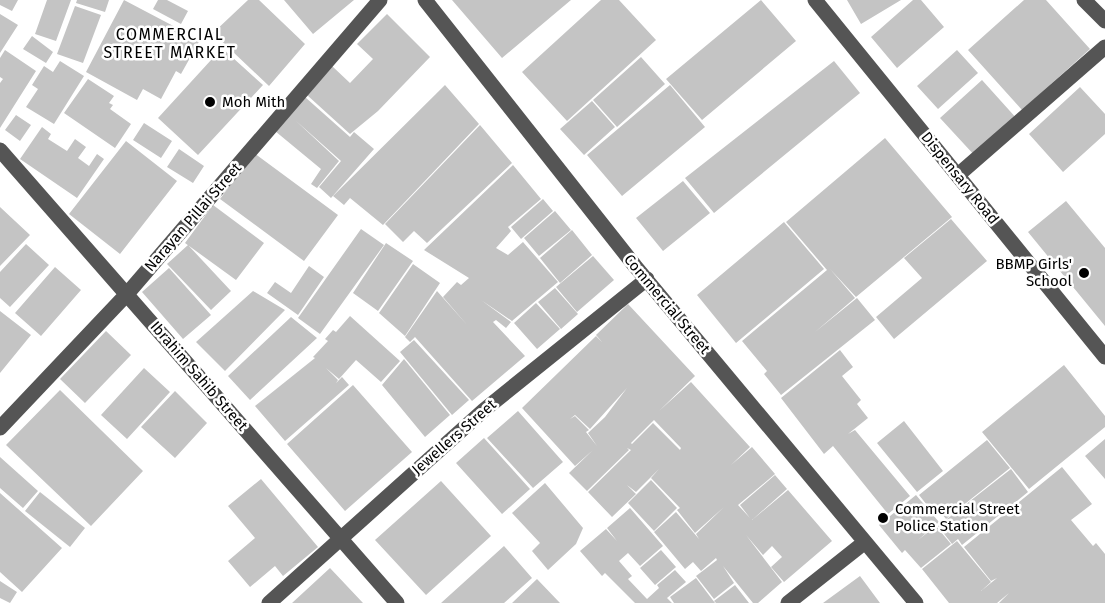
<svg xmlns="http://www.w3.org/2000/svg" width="1105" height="603" viewBox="0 0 1105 603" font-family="'Fira Sans',sans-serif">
<rect width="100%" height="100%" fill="#fff"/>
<path fill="#c4c4c4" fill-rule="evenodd" d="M0 0H18L12 11 0 5Z
M47 0H71L56 41 35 34Z
M77 0H109L105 12 76 3Z
M124 0 200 40 181 74 176 71 161 99 143 89 137 100 86 72Z
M158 0H167L188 11 181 24 153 9Z
M248 0H259L305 44 269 86 213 33Z
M284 0H354L313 34Z
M452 0H571L502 58Z
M601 0H619L656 40 567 121 522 72Z
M761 0 796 41 702 120 666 79Z
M847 0H901L861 24Z
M913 0H921L944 27 897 68 871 37Z
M1024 0H1046L1090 49 1022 110 968 50Z
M75 6 101 15 83 63 57 54Z
M0 14 18 25 0 53Z
M387 14 430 57 378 111 350 134 307 95 332 66 350 83 373 59 357 44Z
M32 36 53 52 46 63 23 49Z
M222 48 263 85 198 155 158 118Z
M5 50 36 71 0 128V83L3 79 0 77V58Z
M957 50 978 73 938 109 917 86Z
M641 57 665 84 617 127 593 100Z
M60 61 84 76 54 124 26 107 38 89 32 85 44 66 53 72Z
M834 61 860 93 714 213 685 178Z
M88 79 114 96 109 103 113 105 110 109 131 124 115 148 64 113Z
M982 80 1018 120 976 157 940 118Z
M445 85 479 124 383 225 350 198 344 205 333 196Z
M670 85 705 127 622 196 587 155Z
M1080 87 1105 114V134L1063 172 1029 134Z
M305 97 350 137 354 132 374 149 331 198 319 187 341 161 295 120 339 161 317 188 311 184 321 169 275 131Z
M592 101 615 127 584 155 560 129Z
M16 115 31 125 20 141 5 130Z
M144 123 172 141 161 158 133 140Z
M480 125 512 163 427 243 414 231 403 242 385 224Z
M42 127 51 134 48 139 67 151 75 139 86 147 78 158 89 166 97 154 104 159 77 198 20 159Z
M885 138 952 217 856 297 830 269 855 298 815 332 857 298 875 320 781 395 764 374 767 371 742 341 827 270 786 222Z
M126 141 177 181 120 254 69 214Z
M179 149 204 166 193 183 167 167Z
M254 153 338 215 304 261 220 199Z
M513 165 541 199 508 227 511 231 496 248 508 255 523 242 558 282 512 321 481 300 511 322 506 328 496 320 493 322 525 356 472 401 415 337 410 342 405 337 437 291 468 326 443 297 457 282 461 285 469 278 424 250Z
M683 181 710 213 663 251 636 218Z
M543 199 553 211 521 239 511 227Z
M1066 201 1105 248V326L1028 232Z
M213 205 264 243 236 280 185 243Z
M0 207 30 235 0 266Z
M555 211 571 230 539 256 524 238Z
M951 219 987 261 894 339 876 317 922 278 904 258Z
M784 222 824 269 736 343 697 295Z
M361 229 384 245 320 334 298 318Z
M572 230 592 255 560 283 540 258Z
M386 243 413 261 378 311 353 293Z
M26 244 49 265 10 307 0 298V272Z
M188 245 231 291 211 310 167 264Z
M593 256 614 280 577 312 556 287Z
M413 264 440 283 405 336 379 313Z
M309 266 324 277 298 315 267 293 275 282 291 293Z
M55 267 81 290 41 336 15 313Z
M169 268 211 315 183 339 142 292Z
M555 288 578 314 561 329 538 302Z
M253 291 285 310 225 371 196 342Z
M536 303 560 329 537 349 514 323Z
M628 304 695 376 659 411 691 382 750 447 731 465 752 447 775 474 738 505 750 518 740 505 775 475 787 489 752 520 788 490 832 541 784 582 771 567 782 557 772 546 763 555 746 535 782 582 758 603H753L723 566 734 583 714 599 696 576 717 560 716 558 701 571 693 562 685 569 654 532 676 512 699 539 696 534 724 507 695 533 677 510 680 508 651 478 659 469 636 492 627 485 636 494 612 517 588 492 631 450 627 448 629 450 587 491 569 473 593 450 575 466 522 408 596 336 602 342 596 335ZM627 388 605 417 588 433 597 446 586 432 589 430 575 416 570 419 575 415 590 429ZM654 420 681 448 680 450 653 423 632 444 622 434 631 443Z
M0 311 31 335 0 373Z
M350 316 400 361 381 382 356 360 339 379 326 368 338 380 336 383 342 377 349 385 285 441 255 406 315 358 313 357 328 341 325 339 333 330 336 332Z
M291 317 317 338 250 400 228 376Z
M106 331 131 355 85 403 60 379Z
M414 340 469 400 452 415 400 352Z
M840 350 853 367 842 376 861 400 857 404 868 418 848 434 855 430 910 496 888 514 833 446 824 454 781 398Z
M404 359 450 415 425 437 382 385Z
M1064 365 1105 416V427L1029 489 982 432Z
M144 368 170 392 127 439 101 415Z
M353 385 412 452 345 511 287 444Z
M60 390 143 471 91 526 6 445Z
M175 391 207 423 175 458 141 427Z
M518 411 563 462 533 488 487 438Z
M904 421 943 471 917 492 877 443Z
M484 438 530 489 502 514 456 463Z
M1105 439V479L1085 456Z
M987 440 1010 468 946 519 936 506 931 510 919 495Z
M0 457 38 491 23 508 0 488Z
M1062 467 1092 504 1071 520 1093 546 1096 543 1105 554V603H999L1009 593 997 603H949L922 569 957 541 991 582 981 591 997 578 991 581 964 547Z
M1011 469 1028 492 962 545 958 539 952 544 938 526Z
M261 479 318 547 283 576 275 566 250 587 228 561 255 538 228 506Z
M651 480 677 508 654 531 628 503Z
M441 481 491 536 426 595 375 540Z
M545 483 583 528 576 544 548 570 532 551 540 543 512 513Z
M40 492 85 528 70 547 25 511Z
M0 493 62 548 22 592 0 572Z
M916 495 939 522 918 540 936 526 951 544 921 568 905 550 902 553 879 525Z
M630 508 663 546 640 566 628 553 619 561 632 576 628 579 647 599 659 588 657 585 675 570 686 582 667 598 672 603H635L605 573 602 576 580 551 606 529 617 541 607 528Z
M504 546 532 578 504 603H441Z
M661 550 676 567 655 585 640 568Z
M330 568 363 603H292Z
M860 576 880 603H823Z
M696 578 715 603H674L670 597Z
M537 579 560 603H512Z
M0 581 17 592 10 603 0 598Z
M735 585 749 603H716L714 601Z"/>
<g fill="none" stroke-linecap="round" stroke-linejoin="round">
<path stroke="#555" stroke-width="15" d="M425 0 635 266 916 603
M815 0 1105 357
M1084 0 1105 21
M0 150 397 603
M958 175 1105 47
M0 428 127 294 380 0
M269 603 484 410 647 279
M788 603 865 542"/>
</g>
<g fill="#000" stroke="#fff" stroke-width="2">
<circle cx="210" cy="102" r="6"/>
<circle cx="1084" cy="273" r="6"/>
<circle cx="883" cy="518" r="6"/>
</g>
<g text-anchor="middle" stroke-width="5" stroke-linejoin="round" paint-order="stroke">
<g font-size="15" fill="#000" stroke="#fff" text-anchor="start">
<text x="222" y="107">Moh Mith</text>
<text x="1072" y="269" text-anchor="end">BBMP Girls'<tspan x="1072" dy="17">School</tspan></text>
<text x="895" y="514">Commercial Street<tspan x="895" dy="17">Police Station</tspan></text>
</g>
<g font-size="15" fill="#000" stroke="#fff">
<text transform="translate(960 178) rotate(51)" y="5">Dispensary Road</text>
<text transform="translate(193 217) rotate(-49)" y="5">Narayan Pillai Street</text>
<text transform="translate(667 304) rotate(50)" y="5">Commercial Street</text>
<text transform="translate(199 376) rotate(49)" y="5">Ibrahim Sahib Street</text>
<text transform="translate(454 437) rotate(-41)" y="5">Jewellers Street</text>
</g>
<g font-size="16" letter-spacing="1.5" fill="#000" stroke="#fff">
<text x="170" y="40">COMMERCIAL<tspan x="170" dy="18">STREET MARKET</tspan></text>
</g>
</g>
</svg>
